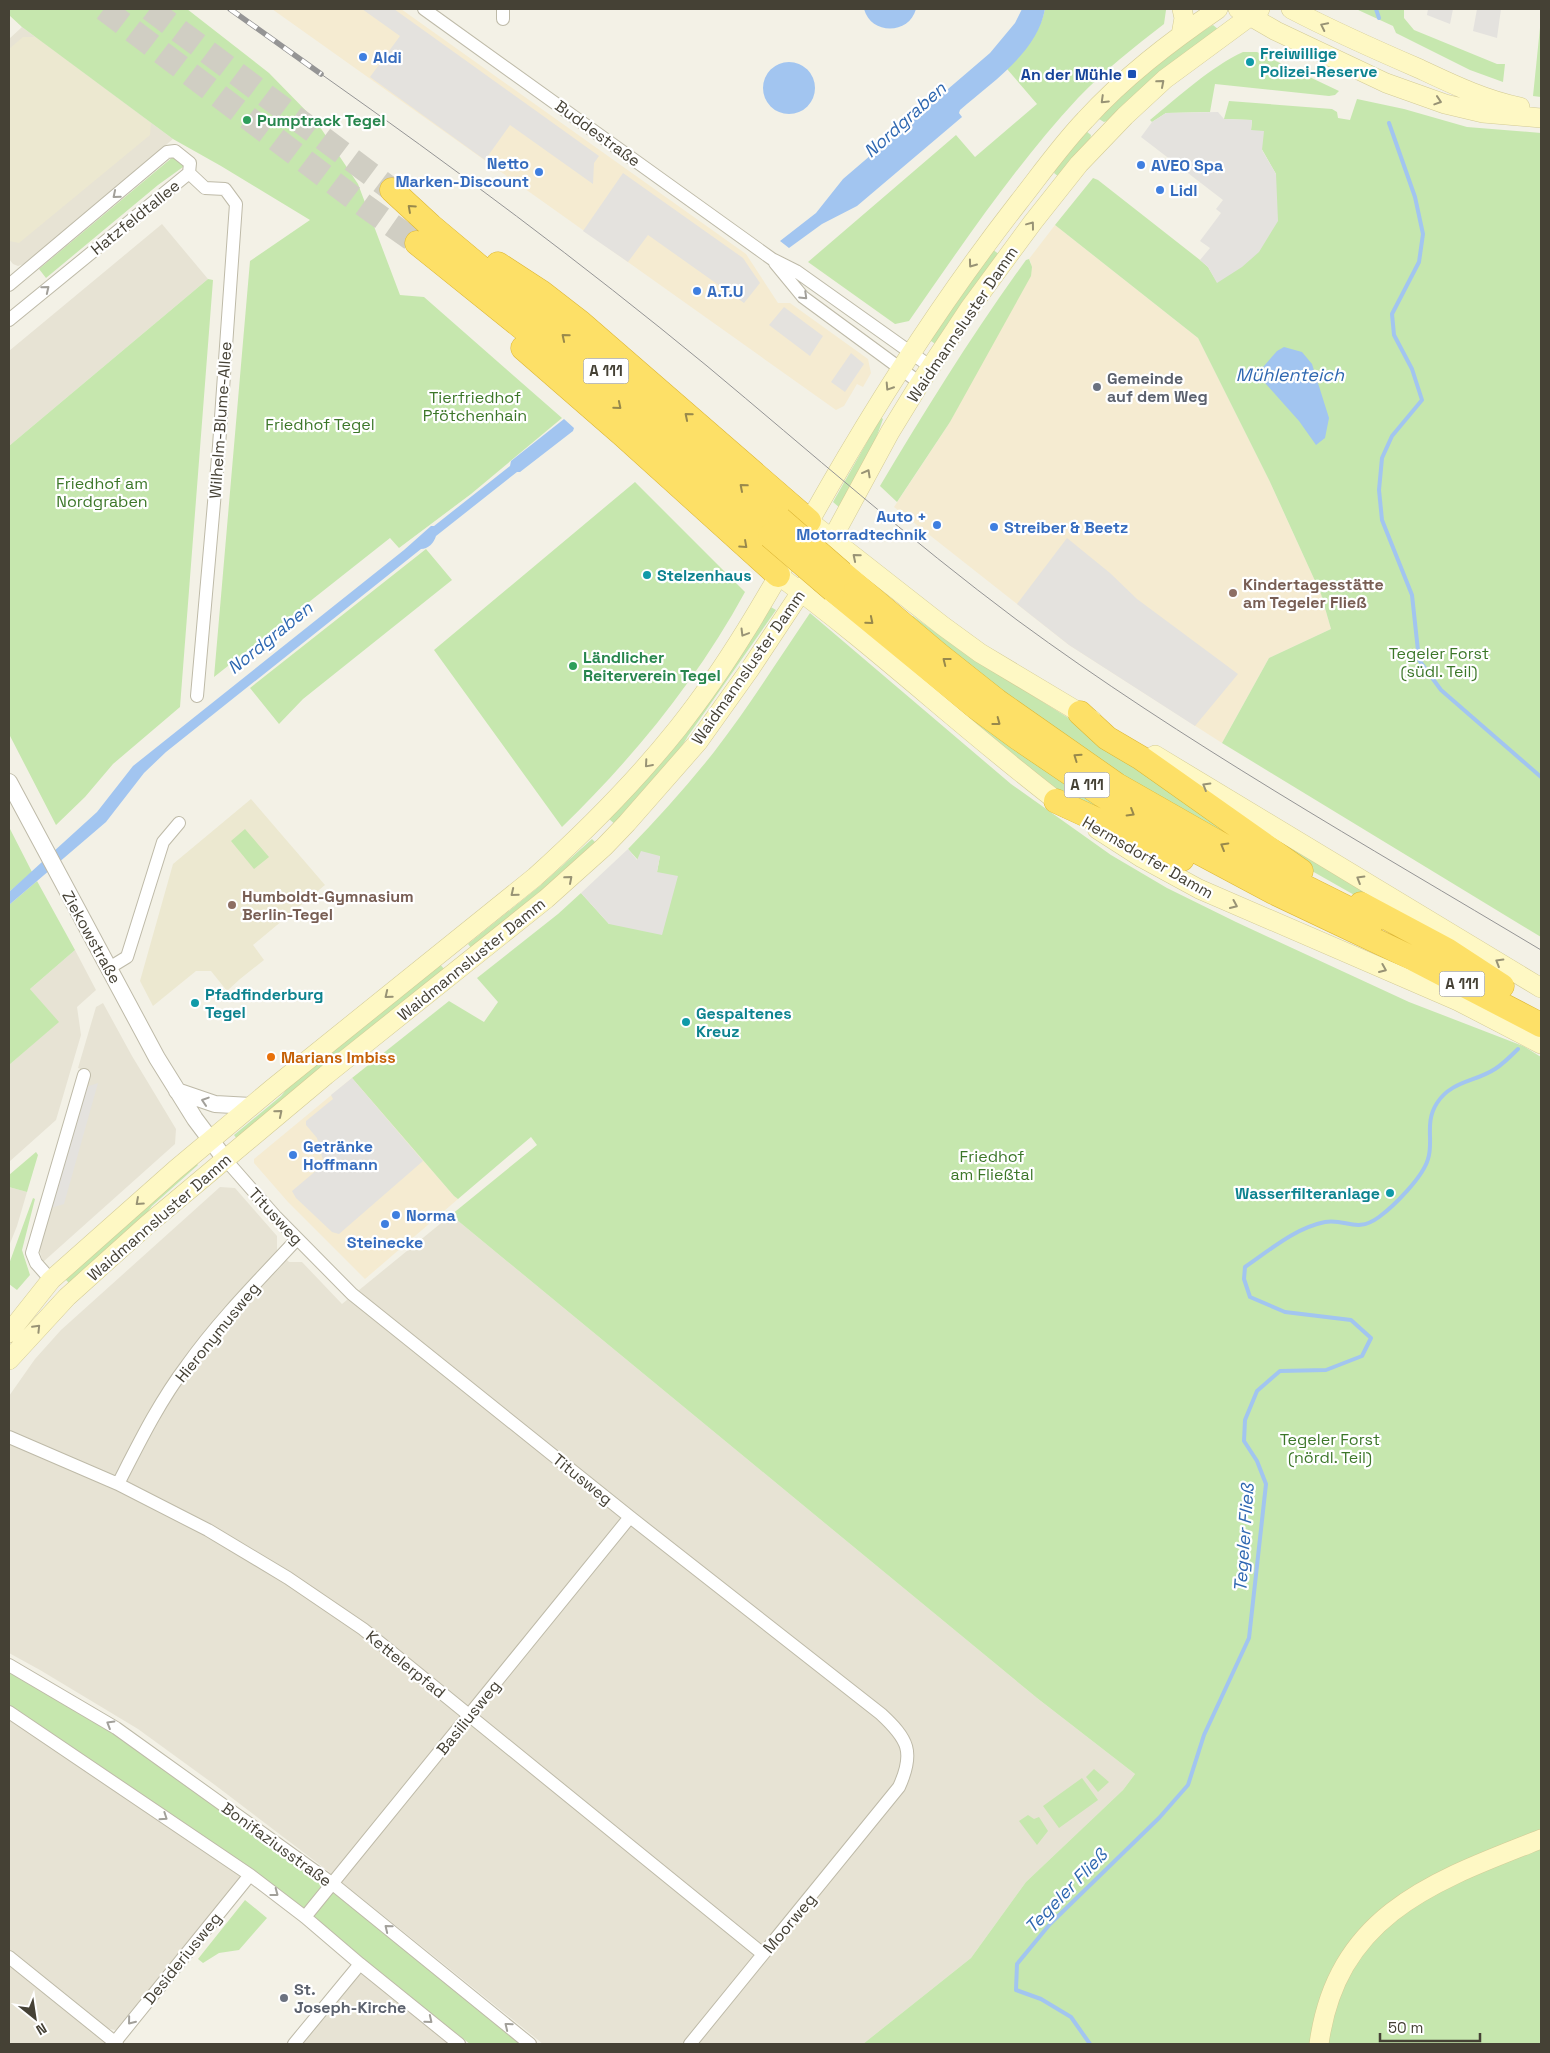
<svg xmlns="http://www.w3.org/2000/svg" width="1550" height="2053" viewBox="0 0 1550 2053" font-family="'Space Grotesk',sans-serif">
<rect width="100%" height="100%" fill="#f3f1e6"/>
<path fill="#e7e3d4" d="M22 27 173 139 24 264 18 266 13 264 9 259V39Z
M162 224 208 279 9 446V351Z
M75 950 96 990 77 1007 81 1035 56 1120 9 1162V1065L58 1022 30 989Z
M103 1003 132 1056 176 1129 175 1144 43 1262 39 1249 90 1072 78 1068 96 1007Z
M9 1187 27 1192 17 1226 9 1246Z
M220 1187 235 1188 277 1236V1250L289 1262H302L342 1304 451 1215 1037 1698 1135 1774 1123 1790 1026 1882 971 1958 863 2044H543L328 1871 215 1785 138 1729 40 1670 9 1653V1396L35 1359 61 1330Z
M9 1716 242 1876 120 2028 115 2030 105 2028 9 1950Z
M9 1962 110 2044H9Z
M363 1973 452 2044H300L359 1975Z"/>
<path fill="#f5ebd1" d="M272 9H401L746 254 778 303H790L868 359 871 373 863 387 857 384 844 406 836 410Z
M1055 225 1198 338 1270 482 1321 594 1331 629 1269 658 1222 743 1069 645 894 507 950 422 1031 263 1029 259Z
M352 1078 454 1196 458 1199 365 1279 288 1202 254 1163V1159Z"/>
<path fill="#ece8d0" d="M23 37H36L151 123 150 135 19 243 9 241V49Z
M251 799 325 885 253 945 264 960 240 979 227 991 211 971H196L153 1006 140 981 173 864Z"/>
<path fill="#c6e7ae" d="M9 9H187L269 73 316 121 358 184 400 295 424 297 562 418 471 494 399 548 390 538 214 677 250 261 310 220 221 166 173 139 22 27 9 15Z
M1045 9H1164L1166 10 1164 24C1134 47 1104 71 1078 98 1015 166 962 245 909 321L895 324 808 262 956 135 975 157 1037 104 1007 69C1024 52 1040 33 1045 9Z
M1356 9H1404V18L1414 30 1497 64H1505L1503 82 1470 70 1396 33 1393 26Z
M1541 18V97L1533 96Z
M1213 25 1219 30 1133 96 1107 121 1104 122 1099 119 1098 117C1133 82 1171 50 1213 25Z
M1243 52H1257L1339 91 1335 95 1329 96 1215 84 1210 112 1166 113 1152 122 1150 120C1177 98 1212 66 1243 52Z
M1357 99 1404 109 1467 127 1541 133V937L1222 743 1269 658 1331 629 1321 594 1270 482 1198 338 1055 225 1093 178 1098 180 1200 260 1208 267 1217 282 1276 174 1251 130 1252 120 1224 119 1229 101 1332 109 1337 112 1338 118 1350 120Z
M1086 131 1091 135 1090 140 1059 177 1054 173 1056 168Z
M174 156 184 164 183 167 158 185 46 278 39 269Z
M992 249 1000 255 937 345 928 339Z
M1029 259 1032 267 1031 276 950 422 897 502 880 486C926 409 973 333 1026 260Z
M208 279 213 280 180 707 113 764 85 797 56 825 9 734V446Z
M879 416 883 419 874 444 840 508 833 502 867 442Z
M635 482 745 592C697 680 634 757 562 827L434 650Z
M426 549 452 580 303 699 279 724 250 688Z
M769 606 776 610 688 736 675 758 616 825 609 819Z
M810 613 1011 784 1111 855 1167 888 1236 922 1409 1002 1523 1046 1541 1057V2044H863L971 1958 1026 1882 1123 1790 1135 1774 1037 1698 451 1215 537 1145 531 1137 458 1199 454 1196 352 1078 449 1001 484 1022 498 1002 477 978 558 914 581 893 609 924 657 872 660 856 638 860 628 849C658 818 687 786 714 752 748 708 778 660 810 613Z
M913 616 969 656 1107 742 1231 837C1194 816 1154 797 1118 774 1045 728 978 673 911 618Z
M937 691 1120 817 1060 791 1033 773 936 693Z
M1207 794 1427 926 1356 896 1312 871Z
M9 827 32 872 9 892Z
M245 829 269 857 254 869 231 841Z
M592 839 597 844 571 868 472 949 468 944 541 885Z
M37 881 75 950 30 989 59 1022 9 1065V905Z
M438 962 445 970 237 1139 234 1135 281 1096 296 1078Z
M36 1152 38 1155 27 1192 9 1187V1175Z
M195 1162 198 1165 152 1206 140 1223 70 1284 64 1278Z
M33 1198 35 1199 22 1250 30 1275 17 1290 9 1284V1264Z
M9 1669 115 1732 338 1891 522 2044H470L361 1960 9 1707Z
M1094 1769 1109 1782 1098 1792 1086 1777Z
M1082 1778 1098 1800 1059 1828 1043 1806Z
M1028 1815 1034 1819 1039 1817 1048 1831 1037 1845 1019 1821Z
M245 1900 267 1918 239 1950 219 1953 203 1963 198 1959Z"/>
<path fill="#e4e2de" d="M362 9H394L599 156 594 163 593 184 510 125 485 160 370 77 400 36Z
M1428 9H1453L1450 24 1427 15Z
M1477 9H1501L1497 38 1473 31Z
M1218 112 1224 119 1252 120 1251 130 1264 131 1262 150 1276 174 1278 221 1259 252 1242 267 1217 283 1208 267 1200 260 1210 248 1200 241 1221 213 1216 209 1223 200 1141 137 1152 122 1166 113Z
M623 173 743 258 760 283 744 303 648 235 628 262 583 231Z
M784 307 823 336 810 356 769 325Z
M851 353 864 364 845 392 831 382Z
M1067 538 1110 573 1137 599 1238 674 1195 726 1069 645 1017 604Z
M628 849 637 860 641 851 660 856 657 872 678 876 662 935 609 924 581 893Z
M352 1078 423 1161 339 1234 332 1232 296 1198 292 1191 324 1164 317 1138 306 1125V1121L333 1099 331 1095Z
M98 1083 64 1204 51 1208 86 1087Z"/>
<path fill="#a2c5f0" d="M864 9H916C909 35 871 35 864 9Z
M1022 9H1045C1037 53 992 82 960 110L959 113 962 117 857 206 822 224 789 248 780 241 816 213 843 179 990 53 1015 23Z
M763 88a26 26 0 1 1 52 0a26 26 0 1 1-52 0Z
M1284 347 1302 352 1312 364 1329 418 1325 438 1316 445 1299 421 1257 374 1277 351Z
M564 419 574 428 573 431 520 472H517L436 536C434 543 428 549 421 549L166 752 144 773 106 822 9 905V892L97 812 133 766 404 550 431 526H434L510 466 511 461Z"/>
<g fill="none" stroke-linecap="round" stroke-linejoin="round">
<path stroke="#a2c5f0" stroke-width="4" d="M1376 9 1379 18
M1389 123 1415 197 1423 234 1419 262 1392 314 1394 335 1412 369 1422 400 1392 436 1382 458 1379 490 1382 520 1412 595 1419 660 1441 690 1541 777
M1090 2044 1071 2017 1041 1999 1016 1990 1017 1964 1050 1924 1159 1818 1188 1785 1204 1735 1249 1638 1266 1484 1257 1461 1244 1441 1245 1420 1257 1391 1280 1371 1326 1370 1362 1356 1371 1338 1351 1320 1285 1312 1250 1297 1244 1279 1245 1267C1270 1250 1295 1228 1325 1222 1346 1218 1356 1234 1379 1217 1394 1206 1423 1177 1428 1159 1434 1141 1424 1123 1437 1103 1451 1081 1475 1082 1495 1069 1503 1064 1511 1056 1518 1049"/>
<path stroke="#d0cec3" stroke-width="24" stroke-dasharray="24 12" stroke-linecap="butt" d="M104 9 355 199 417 243
M150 9 392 190"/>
<defs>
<path id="minor" d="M424 9 772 259 796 271 931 367
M503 19V9
M189 173 205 188 225 189 236 204 219 446 197 696
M775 263 803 297 920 383
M9 285 167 152 175 151 190 163 189 173 9 320
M109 968 127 957 163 842 179 823
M225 1159 276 1217 352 1294 630 1517 881 1714C908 1739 915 1752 899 1787L690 2044
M51 1280 36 1263 32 1253 84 1075
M9 1437 118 1484 208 1530 288 1578 363 1629 763 1954
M118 1484C139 1443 159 1402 187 1365 219 1320 259 1280 297 1239
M9 1665 116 1728 333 1884 530 2044
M9 1712 250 1875 305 1917 360 1964 459 2044
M305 1917 630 1517
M9 1957 117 2044
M115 2042 250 1875
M294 2044 360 1964"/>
<path id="tertiary" d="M9 782 157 1058 195 1119 225 1159
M177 1091 215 1104 251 1106"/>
<path id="secondary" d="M1238 9 1276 31 1386 83 1445 104 1483 113 1541 118
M1291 9C1333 31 1376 50 1420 69 1452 84 1485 100 1520 107
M1181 35 1184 18 1182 9
M809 521 943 626 980 653 1092 720
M778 575C878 648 968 734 1066 808
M1155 755 1541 988
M1097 829 1142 858 1199 889 1458 1001 1541 1044
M9 1333 51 1280 175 1170 273 1088 535 877C586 831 635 782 678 728 737 654 782 569 829 487 886 388 948 293 1018 203 1040 175 1061 145 1085 120 1124 77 1170 42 1218 9
M9 1360 67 1297 147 1225 326 1075 546 899 604 847 627 823 698 742 750 669 801 592 832 539 890 432 920 383 969 309 1033 222 1079 164 1125 116 1165 79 1260 9
M1319 2044C1337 1914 1434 1881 1541 1839"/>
<path id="motorway" d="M392 190 431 226 780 519
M417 243 581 375 770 536
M498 264 541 292 581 323 809 521
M523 348 623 435 778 575
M842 573 939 655 997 701 1117 785 1231 850 1373 921
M833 590 973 705 1018 738 1102 795 1183 844 1273 892 1414 959 1541 1025
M1080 713 1107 738 1141 758 1301 871
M1056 801 1182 859
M1361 904 1447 950 1502 986"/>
</defs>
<use href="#minor" stroke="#bebaa8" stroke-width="14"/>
<use href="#tertiary" stroke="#bebaa8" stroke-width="18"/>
<use href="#secondary" stroke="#d3cb96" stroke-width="20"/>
<use href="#motorway" stroke="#dcb636" stroke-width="25"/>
<use href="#minor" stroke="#fff" stroke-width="12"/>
<use href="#tertiary" stroke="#fff" stroke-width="16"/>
<use href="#secondary" stroke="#fef8c4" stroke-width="19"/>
<use href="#motorway" stroke="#fde067" stroke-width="24"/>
<path stroke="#959595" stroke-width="1" d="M321 74C453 167 582 263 707 366 809 451 910 540 1017 620 1183 742 1364 844 1541 950"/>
<defs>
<path id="rail" d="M230 9 321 74"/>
</defs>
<use href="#rail" stroke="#959595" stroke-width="5.5"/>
<use href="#rail" stroke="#fff" stroke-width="4" stroke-dasharray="11" stroke-linecap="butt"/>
<defs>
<path id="motorway-bridge" d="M780 519 842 573
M770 536 833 590"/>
</defs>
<use href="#motorway-bridge" stroke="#dcb636" stroke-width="25" stroke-linecap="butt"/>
<use href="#motorway-bridge" stroke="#fde067" stroke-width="24"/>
</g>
<defs><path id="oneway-chevron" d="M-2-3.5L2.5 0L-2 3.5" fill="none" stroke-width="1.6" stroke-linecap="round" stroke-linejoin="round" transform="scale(1.25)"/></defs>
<g stroke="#989375">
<use href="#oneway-chevron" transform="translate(1324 26) rotate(-154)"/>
<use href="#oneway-chevron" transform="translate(1161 83) rotate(-41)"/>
<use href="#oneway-chevron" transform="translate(1104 100) rotate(136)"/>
<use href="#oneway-chevron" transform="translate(1438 101) rotate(18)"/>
<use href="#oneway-chevron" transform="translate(1031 225) rotate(-53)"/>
<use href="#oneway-chevron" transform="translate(972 264) rotate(126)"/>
<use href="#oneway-chevron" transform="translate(889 387) rotate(123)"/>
<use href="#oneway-chevron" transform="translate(867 473) rotate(-61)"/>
<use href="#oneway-chevron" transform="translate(856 557) rotate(-140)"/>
<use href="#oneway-chevron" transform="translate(744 633) rotate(121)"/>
<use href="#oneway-chevron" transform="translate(648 764) rotate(131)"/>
<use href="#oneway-chevron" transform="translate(1206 786) rotate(-149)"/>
<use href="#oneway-chevron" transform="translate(569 879) rotate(-41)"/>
<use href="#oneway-chevron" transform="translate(1360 879) rotate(-149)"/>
<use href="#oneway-chevron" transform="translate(514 893) rotate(141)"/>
<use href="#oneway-chevron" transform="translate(1234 905) rotate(24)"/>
<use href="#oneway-chevron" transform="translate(1499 962) rotate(-149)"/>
<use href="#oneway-chevron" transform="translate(1383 969) rotate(23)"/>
<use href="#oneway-chevron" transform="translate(388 995) rotate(141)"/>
<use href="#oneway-chevron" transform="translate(279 1113) rotate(-40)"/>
<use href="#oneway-chevron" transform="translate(139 1202) rotate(138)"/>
<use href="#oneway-chevron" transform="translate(37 1328) rotate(-46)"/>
</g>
<g stroke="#a2a09a">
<use href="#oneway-chevron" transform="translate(116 195) rotate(140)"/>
<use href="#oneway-chevron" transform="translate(46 289) rotate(-39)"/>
<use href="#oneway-chevron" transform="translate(804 296) rotate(44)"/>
<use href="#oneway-chevron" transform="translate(205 1101) rotate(-162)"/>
<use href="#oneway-chevron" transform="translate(110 1724) rotate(-149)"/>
<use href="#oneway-chevron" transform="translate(164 1817) rotate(34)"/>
<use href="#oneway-chevron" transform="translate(275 1893) rotate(37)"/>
<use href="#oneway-chevron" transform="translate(388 1928) rotate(-141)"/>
<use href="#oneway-chevron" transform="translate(429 2020) rotate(39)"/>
<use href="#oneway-chevron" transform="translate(131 2021) rotate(129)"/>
<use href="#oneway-chevron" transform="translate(508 2026) rotate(-141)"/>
</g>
<g stroke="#98894c">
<use href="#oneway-chevron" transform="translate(411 208) rotate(-138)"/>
<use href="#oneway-chevron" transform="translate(565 337) rotate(-140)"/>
<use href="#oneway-chevron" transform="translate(618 406) rotate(40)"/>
<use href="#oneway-chevron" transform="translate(688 416) rotate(-140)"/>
<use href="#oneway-chevron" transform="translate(743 487) rotate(-139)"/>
<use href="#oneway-chevron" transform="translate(744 545) rotate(42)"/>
<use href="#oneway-chevron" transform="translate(870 621) rotate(40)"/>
<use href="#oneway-chevron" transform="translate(946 661) rotate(-142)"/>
<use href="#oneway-chevron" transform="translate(997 722) rotate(37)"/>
<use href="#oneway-chevron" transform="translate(1077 757) rotate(-145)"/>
<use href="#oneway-chevron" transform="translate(1131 813) rotate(31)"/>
<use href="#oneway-chevron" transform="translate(1224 846) rotate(-150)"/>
</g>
<g fill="#3f7fe0" stroke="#fff" stroke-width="2">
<circle cx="363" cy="57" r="5"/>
<circle cx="1141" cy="165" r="5"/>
<circle cx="539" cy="172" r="5"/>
<circle cx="1160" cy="190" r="5"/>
<circle cx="697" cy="291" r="5"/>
<circle cx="937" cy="525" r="5"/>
<circle cx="994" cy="527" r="5"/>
<circle cx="293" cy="1155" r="5"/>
<circle cx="396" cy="1215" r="5"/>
<circle cx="385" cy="1224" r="5"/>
</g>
<g fill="#0f9aa8" stroke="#fff" stroke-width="2">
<circle cx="1250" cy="62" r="5"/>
<circle cx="647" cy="575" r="5"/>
<circle cx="195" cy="1003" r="5"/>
<circle cx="686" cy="1022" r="5"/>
<circle cx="1390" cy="1193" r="5"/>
</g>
<rect fill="#1a4fb4" stroke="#fff" stroke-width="2" x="1127" y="69" width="10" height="10" rx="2.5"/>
<g fill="#2e9e5b" stroke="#fff" stroke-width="2">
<circle cx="247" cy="120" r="5"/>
<circle cx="573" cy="666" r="5"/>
</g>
<g fill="#6b7280" stroke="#fff" stroke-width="2">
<circle cx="1097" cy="387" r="5"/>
<circle cx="284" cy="1998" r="5"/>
</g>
<g fill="#8d6e63" stroke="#fff" stroke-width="2">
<circle cx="1233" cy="593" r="5"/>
<circle cx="232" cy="905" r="5"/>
</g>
<circle fill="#e8710a" stroke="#fff" stroke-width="2" cx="271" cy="1057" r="5"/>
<g text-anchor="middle" stroke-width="4.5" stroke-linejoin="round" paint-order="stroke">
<g fill="#fff" stroke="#7d7a72" stroke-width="1">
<rect x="583.5" y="358.5" width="45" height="25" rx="4"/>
<rect x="1064.5" y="772.5" width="45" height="25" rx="4"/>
<rect x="1439.5" y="971.5" width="45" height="25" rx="4"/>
</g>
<g font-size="15" font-weight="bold" fill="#454135">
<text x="606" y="376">A 111</text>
<text x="1087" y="790">A 111</text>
<text x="1462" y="989">A 111</text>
</g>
<g font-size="16" font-weight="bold" fill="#0d838f" stroke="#fff" text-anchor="start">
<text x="1260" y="59">Freiwillige<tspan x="1260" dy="18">Polizei-Reserve</tspan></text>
<text x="657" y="581">Stelzenhaus</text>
<text x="205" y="1000">Pfadfinderburg<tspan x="205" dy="18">Tegel</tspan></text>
<text x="696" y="1019">Gespaltenes<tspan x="696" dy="18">Kreuz</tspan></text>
<text x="1380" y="1199" text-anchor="end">Wasserfilteranlage</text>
</g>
<g font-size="16" font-weight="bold" fill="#366cbe" stroke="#fff" text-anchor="start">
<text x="373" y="63">Aldi</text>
<text x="529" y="169" text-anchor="end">Netto<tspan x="529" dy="18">Marken-Discount</tspan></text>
<text x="1151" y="171">AVEO Spa</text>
<text x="1170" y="196">Lidl</text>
<text x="707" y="297">A.T.U</text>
<text x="927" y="522" text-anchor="end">Auto +<tspan x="927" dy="18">Motorradtechnik</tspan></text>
<text x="1004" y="533">Streiber &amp; Beetz</text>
<text x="303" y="1152">Getränke<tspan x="303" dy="18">Hoffmann</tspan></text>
<text x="406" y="1221">Norma</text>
<text x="385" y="1248" text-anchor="middle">Steinecke</text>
</g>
<g font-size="16" font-weight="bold" fill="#164399" stroke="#fff" text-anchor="end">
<text x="1122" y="80">An der Mühle</text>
</g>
<g font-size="16" font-weight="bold" fill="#27864d" stroke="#fff" text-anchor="start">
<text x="257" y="126">Pumptrack Tegel</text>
<text x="583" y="663">Ländlicher<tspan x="583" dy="18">Reiterverein Tegel</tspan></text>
</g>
<g font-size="16" fill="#454135" stroke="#fff">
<text transform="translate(598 133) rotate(36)" y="6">Buddestraße</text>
<text transform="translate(135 217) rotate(-39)" y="6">Hatzfeldtallee</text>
<text transform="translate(962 324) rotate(-56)" y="6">Waidmannsluster Damm</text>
<text transform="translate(220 420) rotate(-86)" y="6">Wilhelm-Blume-Allee</text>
<text transform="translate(748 667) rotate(-55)" y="6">Waidmannsluster Damm</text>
<text transform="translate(1148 857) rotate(30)" y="6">Hermsdorfer Damm</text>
<text transform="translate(92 937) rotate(61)" y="6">Ziekowstraße</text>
<text transform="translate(471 959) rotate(-39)" y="6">Waidmannsluster Damm</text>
<text transform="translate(276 1216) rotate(47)" y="6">Titusweg</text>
<text transform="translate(159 1217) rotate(-41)" y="6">Waidmannsluster Damm</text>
<text transform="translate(217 1332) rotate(-51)" y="6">Hieronymusweg</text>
<text transform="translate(583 1479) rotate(39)" y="6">Titusweg</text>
<text transform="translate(406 1664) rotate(39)" y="6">Kettelerpfad</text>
<text transform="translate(468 1717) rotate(-51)" y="6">Basiliusweg</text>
<text transform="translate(277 1844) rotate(36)" y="6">Bonifaziusstraße</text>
<text transform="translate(789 1923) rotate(-50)" y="6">Moorweg</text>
<text transform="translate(182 1958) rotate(-51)" y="6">Desideriusweg</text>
</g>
<g font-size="16" font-weight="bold" fill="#5b616d" stroke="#fff" text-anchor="start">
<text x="1107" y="384">Gemeinde<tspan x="1107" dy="18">auf dem Weg</tspan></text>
<text x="294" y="1995">St.<tspan x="294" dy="18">Joseph-Kirche</tspan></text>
</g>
<g font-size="16" fill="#3c7729" stroke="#fff">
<text x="475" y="403">Tierfriedhof<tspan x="475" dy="18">Pfötchenhain</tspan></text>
<text x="320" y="430">Friedhof Tegel</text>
<text x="102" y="489">Friedhof am<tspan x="102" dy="18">Nordgraben</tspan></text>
<text x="1439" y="659">Tegeler Forst<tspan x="1439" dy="18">(südl. Teil)</tspan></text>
<text x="992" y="1162">Friedhof<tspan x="992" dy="18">am Fließtal</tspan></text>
<text x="1330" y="1445">Tegeler Forst<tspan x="1330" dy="18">(nördl. Teil)</tspan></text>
</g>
<g font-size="16" font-weight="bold" fill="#785e54" stroke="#fff" text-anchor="start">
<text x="1243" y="590">Kindertagesstätte<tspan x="1243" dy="18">am Tegeler Fließ</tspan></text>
<text x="242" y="902">Humboldt-Gymnasium<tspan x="242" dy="18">Berlin-Tegel</tspan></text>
</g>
<g font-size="16" font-weight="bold" fill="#c56008" stroke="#fff" text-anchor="start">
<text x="281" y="1063">Marians Imbiss</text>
</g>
<g font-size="18" font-style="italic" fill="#2f68b1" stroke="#fff">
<text transform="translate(905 120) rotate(-42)" y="6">Nordgraben</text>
<text x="1290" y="381">Mühlenteich</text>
<text transform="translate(270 638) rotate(-39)" y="6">Nordgraben</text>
<text transform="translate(1244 1538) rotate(-86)" y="6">Tegeler Fließ</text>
<text transform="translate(1066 1891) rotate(-46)" y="6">Tegeler Fließ</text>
</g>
</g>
<rect width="1550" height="2053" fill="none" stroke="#454135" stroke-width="20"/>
<g transform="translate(35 2018) rotate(150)" stroke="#ffffff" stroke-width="4" paint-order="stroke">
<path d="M0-4L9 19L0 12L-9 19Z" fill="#454135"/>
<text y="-8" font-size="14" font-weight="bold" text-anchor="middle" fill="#454135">N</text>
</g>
<path d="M1380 2033v8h100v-8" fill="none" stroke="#454135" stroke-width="2.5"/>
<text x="1388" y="2033" font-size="15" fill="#454135" stroke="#ffffff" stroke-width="4" paint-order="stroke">50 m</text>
</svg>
